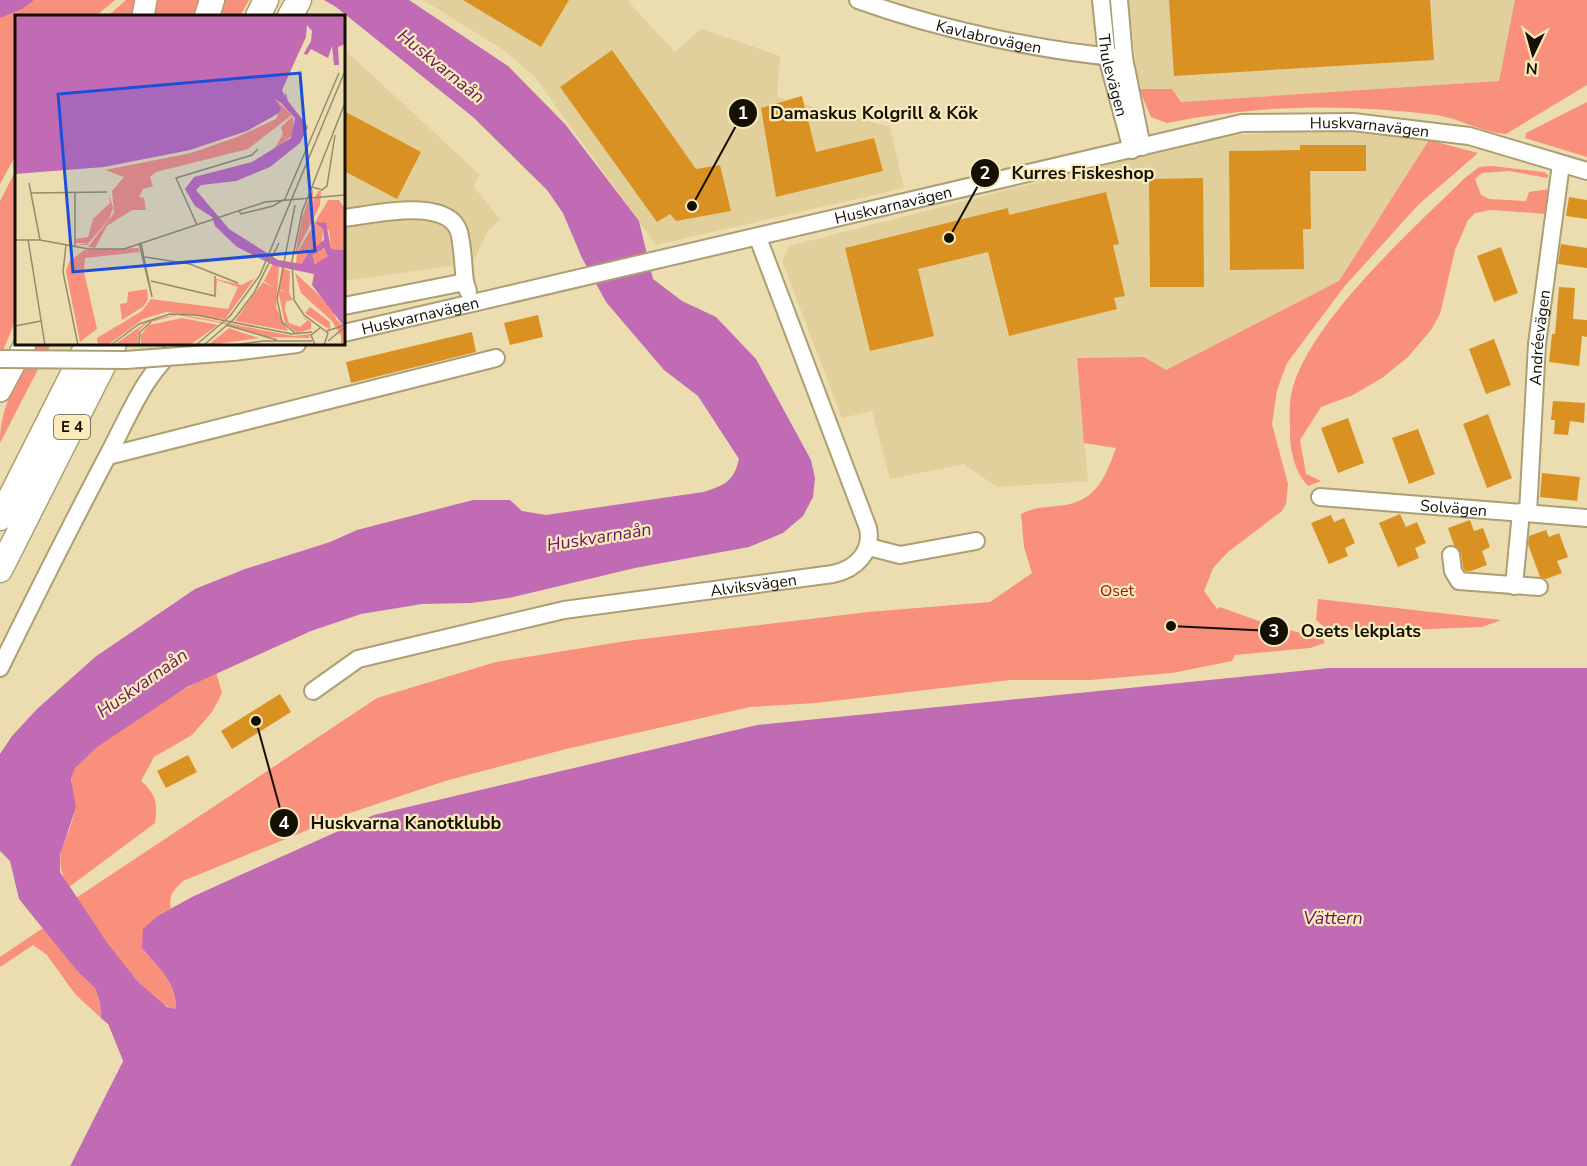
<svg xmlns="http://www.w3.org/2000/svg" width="1587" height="1166" viewBox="0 0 1587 1166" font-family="'Nunito Sans',sans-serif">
<rect width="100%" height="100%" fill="#ecddb0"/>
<path fill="#e1d09b" d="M423 0H627L675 52 701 29 780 56 777 97 890 127 904 188 656 245 534 76 502 49Z
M1128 0H1515L1499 81 1181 102 1172 89H1139Z
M344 49 480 175 473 186 500 219 488 231 472 263 344 281Z
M1317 130 1361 132 1429 140 1339 281 1166 370 1144 357 1077 358 1088 481 997 487 964 464 890 479 872 411 842 418 782 261 789 246 1179 146 1238 135Z"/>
<path fill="#f8907b" d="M34 0H115L96 16H16V155L0 184V18Z
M126 0H135L132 16H108Z
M156 0H200L193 16H153Z
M221 0H249L240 16H216Z
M1515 0H1587V85L1506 134C1482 133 1459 118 1436 115 1345 103 1257 105 1167 123L1151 117 1139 89H1172L1181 102 1499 81Z
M1587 102V157L1525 138 1526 133Z
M1429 140 1478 153 1418 205 1344 287 1287 363 1277 390 1272 424 1288 484 1286 504 1282 511 1228 552 1213 568 1204 591 1217 609 1220 607 1267 624 1323 639 1325 643 1310 648 1235 655 1232 661 1172 673 1090 680H1010L816 703 750 707 566 749 445 781 344 815 183 881C174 890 168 895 171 908L159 915 142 948C158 967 177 983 176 1009 144 1004 95 925 76 898L377 698 496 662 626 641 868 612 990 602 1032 573 1024 547 1021 514C1034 507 1042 508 1057 506 1095 503 1104 481 1116 448L1084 443 1077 358 1144 357 1166 370 1339 281Z
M1491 166 1544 172 1548 175V178L1509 171 1482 173 1475 179 1481 195 1489 199 1526 201 1529 192 1550 189 1547 214 1491 210 1475 213 1468 220 1455 250 1440 314 1431 330 1408 357 1382 378 1353 395 1321 407 1300 440 1306 474 1321 481 1308 486C1296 474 1290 452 1290 436 1290 422 1289 408 1291 395 1305 325 1415 227 1466 177L1479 167Z
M16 170V319L0 358V201Z
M37 344H51L0 443C0 405 19 375 37 344Z
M1318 599 1501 620 1482 627 1378 631 1326 628 1316 620Z
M216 672 222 693 212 712 192 735 154 757 141 781C156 794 158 804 155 823L69 887C51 858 65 846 73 818 78 802 66 783 75 768 89 744 188 686 216 672Z
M43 928 78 972 95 988 100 1002 101 1018 75 994 47 955 33 945 0 967V957Z"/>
<path fill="#c16bb4" d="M0 0H34L22 9 0 18Z
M324 0H409L508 66 565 124 639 221 653 279 682 301 716 317 756 359 811 460 815 478 813 497 803 516 783 533 749 547 635 568 509 598 471 603 422 604 361 614 311 631 187 687 97 747 75 768 71 779 76 807 60 855V872L108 944 138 982 167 1007 176 1009C177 983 158 967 142 948L143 929 159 915 194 896 374 815 757 725 1329 668H1587V1166H70L123 1061 108 1024 101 1018 100 1002 95 988 78 972 19 899 10 861 0 851V754L12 736 37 709 95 657 195 589 245 569 330 542 357 530 473 500H510L522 511 546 515 703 492C723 486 734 482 739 459L698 396 664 370 606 302 582 258 563 213 547 190 473 117 336 7Z"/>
<path fill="#ecddb0" d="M108 1024 123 1061 70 1166H67L120 1061 106 1026Z"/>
<path fill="#d99222" d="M463 0H569L541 47Z
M1169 0H1430L1434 60 1174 76Z
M612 50 696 169 720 165 731 211 676 221 670 214 657 222 560 87Z
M802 96 816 152 874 138 883 171 776 197 761 108Z
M344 111 421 152 397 199 344 171Z
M1300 145H1366V171H1310L1311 229H1303L1304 269 1230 270 1229 151 1300 150Z
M1203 178 1204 287H1150L1149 179Z
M1106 192 1119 244 1113 245 1125 296 1114 298 1117 309 1009 336 988 252 918 269 934 336 870 351 845 248 1008 208 1009 215Z
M1569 197 1587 200V219L1566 216Z
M1561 244 1587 248V268L1558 264Z
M1501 247 1518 293 1494 302 1477 256Z
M1559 287 1575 288 1573 319 1587 320V337L1582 336 1579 366 1549 362 1552 334H1555Z
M538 315 543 337 510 345 504 323Z
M472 332 476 352 351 383 346 362Z
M1494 339 1511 385 1486 394 1469 349Z
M1553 401 1585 403 1584 423 1570 421 1568 435 1554 434 1555 420H1551Z
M1488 414 1512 478 1487 488 1463 424Z
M1348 418 1364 463 1338 473 1321 428Z
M1418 429 1435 474 1409 484 1392 438Z
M1542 473 1580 477 1577 501 1540 497Z
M1400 514 1406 527 1417 522 1426 543 1415 548 1419 558 1398 567 1379 523Z
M1331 515 1334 522 1344 518 1355 543 1345 548 1348 556 1329 564 1311 523Z
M1470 520 1474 531 1483 528 1490 547 1482 551 1487 565 1471 571H1465L1463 567 1461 553 1454 545 1448 528Z
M1546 530 1549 537 1559 533 1568 557 1557 561 1562 573 1546 579 1540 577 1528 544 1529 536Z
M280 694 291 712 232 749 221 731Z
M188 755 197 772 166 788 157 771Z"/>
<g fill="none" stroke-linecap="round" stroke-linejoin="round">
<defs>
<g id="minor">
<path id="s1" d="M858 0C938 29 1040 51 1124 58"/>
<path id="s2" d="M1101 0 1107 57 1132 150"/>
<path d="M1119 0 1124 58 1142 147"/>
<path d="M344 218C372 215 448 196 459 232 463 247 463 266 465 282"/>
<path d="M344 306 465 282 468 291"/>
<path id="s3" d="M344 333 1242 123 1353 122 1469 136 1587 171"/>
<path d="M233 352 297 344"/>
<path d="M108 456 496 358"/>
<path id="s4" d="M1320 497 1587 518"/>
<path id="s5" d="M1528 513 1537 344 1561 164"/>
<path d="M869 547 900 555 976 541"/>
<path d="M1451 555 1453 571 1459 581 1539 587"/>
<path d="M1514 586 1521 512"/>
<path d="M0 668C35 597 70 527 107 457 128 418 145 371 181 344"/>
<path id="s6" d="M313 691 358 659 564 610 833 574C856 569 873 552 868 528L758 238"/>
</g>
<path id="major" d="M143 16 146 0
M0 391 25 344"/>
<path id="highway" d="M207 16 212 0
M258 16 266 0
M290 16 299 0
M0 518 88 344
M0 570 114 344"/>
</defs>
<use href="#minor" stroke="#ac9f73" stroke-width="20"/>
<use href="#major" stroke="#ac9f73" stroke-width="24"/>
<use href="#highway" stroke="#ac9f73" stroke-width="27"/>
<use href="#minor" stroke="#fff" stroke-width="16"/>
<use href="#major" stroke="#fff" stroke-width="21"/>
<use href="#highway" stroke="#fff" stroke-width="24"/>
<defs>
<path id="minor-bridge" d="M0 359 126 360 233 352"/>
</defs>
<use href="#minor-bridge" stroke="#ac9f73" stroke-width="20" stroke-linecap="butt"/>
<use href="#minor-bridge" stroke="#fff" stroke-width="16"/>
</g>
<g text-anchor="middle" stroke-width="4.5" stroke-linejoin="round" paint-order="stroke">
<rect fill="#f9ebbc" stroke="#59523a" stroke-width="1.5" x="54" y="415" width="36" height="24" rx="4.5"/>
<g font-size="15" font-weight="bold" fill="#151002">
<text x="72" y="432">E 4</text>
</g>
<g font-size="16" fill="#151002" stroke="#f9ebbc">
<text dy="6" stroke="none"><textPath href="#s1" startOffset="136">Kavlabrovägen</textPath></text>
<text dy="6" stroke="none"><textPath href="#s2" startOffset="76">Thulevägen</textPath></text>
<text dy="6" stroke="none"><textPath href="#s3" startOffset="1050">Huskvarnavägen</textPath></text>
<text dy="6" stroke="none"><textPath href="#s3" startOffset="564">Huskvarnavägen</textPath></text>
<text dy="6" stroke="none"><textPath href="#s3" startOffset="78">Huskvarnavägen</textPath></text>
<text dy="6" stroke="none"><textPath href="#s5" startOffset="176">Andréevägen</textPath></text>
<text dy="6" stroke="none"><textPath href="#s4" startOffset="134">Solvägen</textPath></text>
<text dy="6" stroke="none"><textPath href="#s6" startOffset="458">Alviksvägen</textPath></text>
</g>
<g font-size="16" fill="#a11900" stroke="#f9ebbc">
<text x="1117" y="596">Oset</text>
</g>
<g font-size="18" font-style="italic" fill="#66185e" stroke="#f9ebbc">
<text transform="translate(441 66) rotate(39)" y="6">Huskvarnaån</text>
<text transform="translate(599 537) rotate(-9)" y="6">Huskvarnaån</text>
<text transform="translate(142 683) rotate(-35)" y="6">Huskvarnaån</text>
<text x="1333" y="924">Vättern</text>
</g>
</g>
<g transform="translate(15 15)">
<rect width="330" height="330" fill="#ecddb0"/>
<path d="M260 84 277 100 233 134 141 157 135 162 138 171 128 174 124 182 129 183 131 195H117L92 211 80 233 73 232 99 198 97 176 109 162 90 155 176 138 222 122 261 104 266 93ZM278 101 279 119 258 136 268 119 266 112ZM298 174V187L303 176H306L305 190 280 240 287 202ZM94 179 98 193 94 204 72 230H62L73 228H61V224L73 222 78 204 95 188ZM313 185H324L329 192 330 235 316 234 314 215 308 213 307 229 293 238 287 250 281 249 282 238ZM123 233 125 237 70 243 69 257 82 314 65 327 51 256 54 247 69 235ZM297 241a8 8 0 1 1 16 0a8 8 0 1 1-16 0ZM257 250 264 252 261 293 273 316 220 306 248 267 259 273 249 266ZM267 253 275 256 274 278 278 285 271 286 270 295 274 308 285 312 292 306 288 302 296 307V314L282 318 270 308 263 275 272 278 264 274ZM280 258 315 290 321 304 330 313V330L326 329V321L317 306 286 278ZM240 263 210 304 151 297 128 304 93 330H83L82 323 127 296 136 284 213 294 223 272 202 265 201 279V264L227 270ZM132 274 133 284 129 291 107 305 105 289 112 288 113 277ZM295 292 315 307V315L290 298ZM160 300H170L191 304 278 321 295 319 294 323 251 322 206 308 163 300 132 308 124 315 123 330H99L133 306ZM167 303 203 310 175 330H126V320L134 310ZM214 313 228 318 244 323 193 330Z" fill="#f8907b"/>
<path d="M0 0H330V29L323 32 324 50H319L317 31 313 43 296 34 292 40 284 37 269 72 273 86 293 112 285 128 255 152 221 166 186 170 181 175 214 214 263 245 287 249 293 238 309 225 308 214 300 207 311 208 316 234 330 235V313L297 270 299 259 260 251 222 232 200 211 197 202 180 191 170 174 179 162 237 147 276 123 280 103 266 88 260 84 266 93 264 98 232 116 175 135 89 152 0 159ZM309 233 313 241 300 249 297 240Z" fill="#c16bb4" fill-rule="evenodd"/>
<path d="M292 10 297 16 296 26 272 68 270 81 267 75 291 22Z" fill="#ecddb0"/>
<path fill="none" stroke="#968b6a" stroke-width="1.5" d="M14 168 25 225M297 172 307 175 312 171 320 120M16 178 92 177M224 196 226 199 258 191 270 184 324 58M182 210 161 163 237 140 243 134M13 224 30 330M0 225H25L74 234H109L250 187 330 180M124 228 137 282 126 228M51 230 48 257 63 330M60 232V178M130 242 175 249 223 268M136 266 200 281V261M211 310 262 325M0 311 26 306M312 316 330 310M280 318 267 307 262 284 280 190M313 326 330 312M96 330 124 309 155 299 181 300 277 319 297 317M124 330 125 317 136 307M181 330 215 301 245 260 330 56M189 330 220 303 239 278 264 228M219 330 248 326H297M300 330 296 320 305 313M309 330 313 318 289 300 279 285 277 246 287 197 330 88"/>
<path fill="#1d4ed8" fill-opacity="0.15" stroke="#1d4ed8" stroke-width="3" d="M285 58 300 236 58 257 43 79Z"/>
<rect width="330" height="330" fill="none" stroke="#151002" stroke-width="3"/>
</g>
<path fill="none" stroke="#151002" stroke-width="2" d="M692 206L743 113M949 238L985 173M1171 626L1274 631M256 721L284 823"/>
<g fill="#151002" stroke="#f9ebbc" stroke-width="2">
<circle cx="692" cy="206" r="6"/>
<circle cx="949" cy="238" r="6"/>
<circle cx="1171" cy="626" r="6"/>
<circle cx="256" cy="721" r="6"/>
<circle cx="743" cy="113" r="15"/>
<circle cx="985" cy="173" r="15"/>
<circle cx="1274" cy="631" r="15"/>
<circle cx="284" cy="823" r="15"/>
</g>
<g font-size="18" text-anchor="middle" font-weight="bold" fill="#fff">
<text x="743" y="119">1</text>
<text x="985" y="179">2</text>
<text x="1274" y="637">3</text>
<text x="284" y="829">4</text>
</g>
<g font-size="18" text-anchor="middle" font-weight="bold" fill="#151002" stroke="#f9ebbc" stroke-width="4.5" stroke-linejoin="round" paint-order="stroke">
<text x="874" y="119">Damaskus Kolgrill &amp; Kök</text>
<text x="1083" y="179">Kurres Fiskeshop</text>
<text x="1361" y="637">Osets lekplats</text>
<text x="406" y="829">Huskvarna Kanotklubb</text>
</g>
<g transform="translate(1533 54) rotate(185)" stroke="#f9ebbc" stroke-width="4.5" paint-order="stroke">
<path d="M0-4.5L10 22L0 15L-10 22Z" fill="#151002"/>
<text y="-9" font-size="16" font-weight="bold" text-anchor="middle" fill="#151002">N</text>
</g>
</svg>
